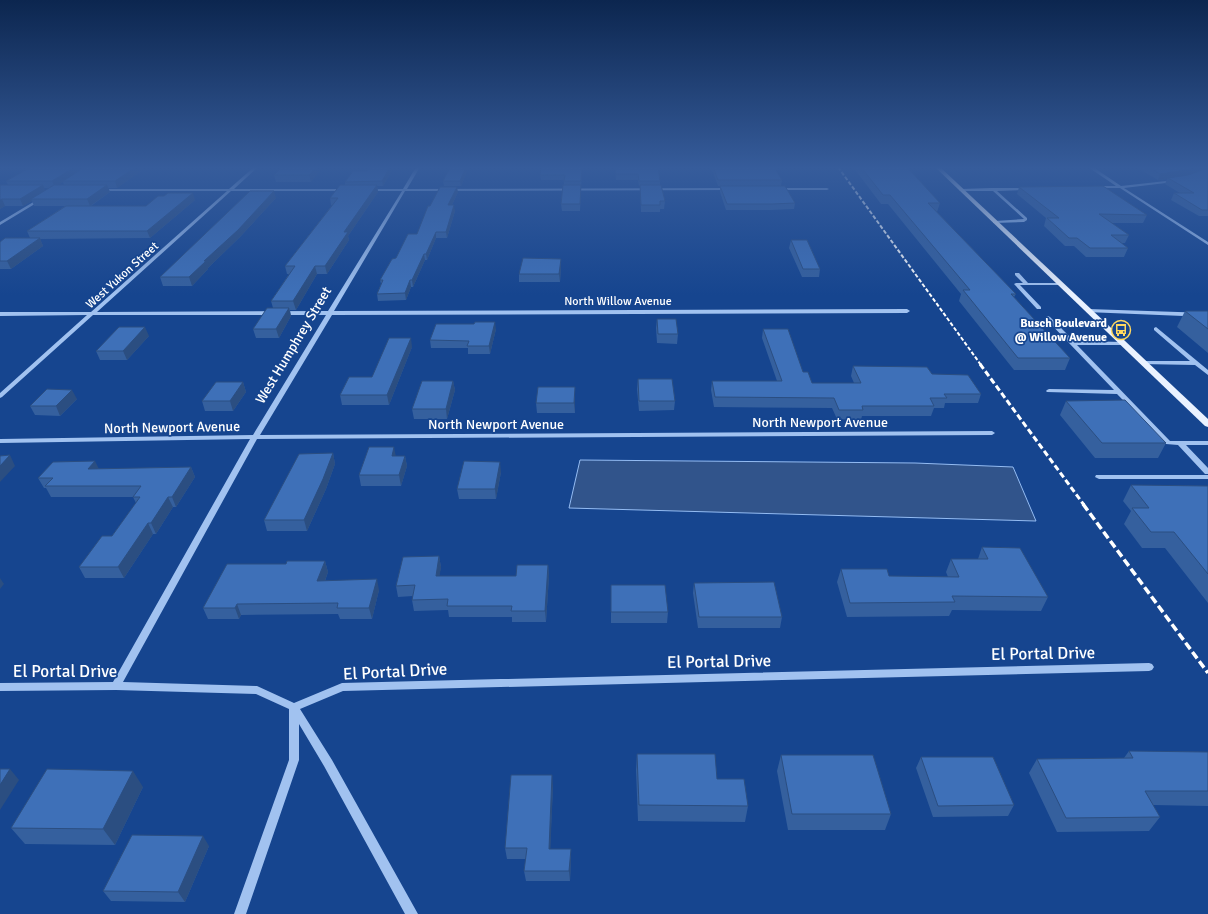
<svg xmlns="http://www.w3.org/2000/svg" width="1208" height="914" viewBox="0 0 1208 914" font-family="Signika,sans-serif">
<rect width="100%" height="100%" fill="#16458f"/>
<path fill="#31548b" stroke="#94bcf3" d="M580 460 915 463 1013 467 1036 521 569 508Z"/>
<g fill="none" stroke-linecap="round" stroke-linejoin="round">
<path fill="#a1c2f0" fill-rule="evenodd" d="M254 167H258L234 189H346L348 190 346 191H231L97 312 328 311 402 191H368L366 190 368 189H403L416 167H420L407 189 728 188 730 189 728 190 405 191 334 311 907 309 910 311 907 313 332 315 260 435 992 431 995 433 992 435 257 439 123 682 257 686 294 703 342 683 1149 663 1152 664 1154 667 1152 670 1149 671 343 691 300 709 332 760 418 914H405L324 766 299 724V760L246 914H234L289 760V709L256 694 116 690 0 691V683L113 682 250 439 0 443V439L253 435 326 315H93L2 397 0 398V393L87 315 0 316V312H91L227 191H100L98 190 99 189H229Z
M1088 167H1093L1121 186 1175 180 1176 181 1174 182 1124 188 1208 242V245L1120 188H1094L1093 187 1095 186H1116Z
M778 188H827L829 189 827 190H777L776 189Z
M991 188H1028L1029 189 1027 190 997 191 1027 218V220L1024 222 993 223V221H995L1024 219 993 191H961L959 190 961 189Z
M40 198 43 199 0 225V222Z
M1015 273H1019L1028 283H1060L1062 284 1060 285H1020L1041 307V309H1037L1014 284 1016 283H1023L1015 275Z
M1088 309 1208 313V317L1086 312V310Z
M1048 316 1050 317 1074 341 1124 342 1125 343 1122 345H1077L1170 441H1208V445H1186L1208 468V474H1205L1178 445 1166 444 1117 394 1047 392 1046 391 1047 390 1049 389 1114 390 1046 319V317Z
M1156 327 1208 370V375L1195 365 1141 364 1140 363 1143 361H1190L1154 330V328Z
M1096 475H1208V479H1099L1095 477Z"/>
<path fill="#eaf2ff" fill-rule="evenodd" d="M935 167H940L1208 419V427L1205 426Z"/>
<path stroke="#fff" stroke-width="2" stroke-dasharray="4 2" stroke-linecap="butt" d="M838 167 981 365"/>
<path stroke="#fff" stroke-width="3" stroke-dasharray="6 3" stroke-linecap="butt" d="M980 364 1084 505"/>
<path stroke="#fff" stroke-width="3.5" stroke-dasharray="8 3.5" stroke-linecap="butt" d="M1083 504 1208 673"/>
</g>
<path fill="#35609e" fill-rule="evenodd" d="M147 167 117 188H108L110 192 91 206H146L195 200 150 238 40 239 43 246 11 269H0V242L30 238 27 231 65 206H34L32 201 23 206H5L0 209V185H8L6 181ZM63 182 64 185H58ZM44 188H50L45 191Z
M323 167 311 182H276L274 175Z
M394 167 383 186H377L378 192 348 236 349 240 327 274H317L296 310H290L291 316 279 338H256L253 329 273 308 271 301 289 274H287L285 266 332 205H331L330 198 345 185V182L367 171Z
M469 167 461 186H444L443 181Z
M541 167H582L580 211H562L561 204 564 185V180H541L540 175Z
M615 167H658L660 181V185L665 201 664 209H660V212H641L640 186H639L638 180H616Z
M711 167H774L782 180 781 186 795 203 794 209 771 210H726L720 192V186H718Z
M853 167H907L940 203 937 212 1016 294 1014 297 1070 358 1065 370H1014L959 301 961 294 888 204H881Z
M1136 167H1208V216H1199L1171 200 1174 193H1180L1165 184 1167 179 1158 180Z
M1019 187 1147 215 1143 223H1111L1129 235 1125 243H1121L1128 248 1124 257H1086L1074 246H1065L1044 226 1046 218 1017 194Z
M458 192 452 205 455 211 447 238H436L427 260H425L413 287H411L406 300 378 301 377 294 381 284 380 280 396 258 417 234 430 206Z
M276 198 240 237 208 268V269L192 286H163L160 277Z
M791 240 820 269 819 277H802L789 248Z
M561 267 560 282H519V274Z
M1185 311H1208V353L1177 327Z
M657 319 678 334 677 344 657 343 656 328Z
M474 324 496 329 490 354H468V348H431L430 340Z
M763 329 803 372 812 383H854L851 376 853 366 932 374 981 394 978 403H945L944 408H934L931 416H862L861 420 837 419 832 408 714 407 711 390 712 381H777L762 338Z
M149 336 127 360H100L96 351Z
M412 347 389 405H342L340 395 372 377Z
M638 379 675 401 674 410 639 411 637 389Z
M453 381 455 390 447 419H414L412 409Z
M243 382 246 392 233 411H205L202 401Z
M575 387V413H537L536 403Z
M77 399 60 416 35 415 30 406Z
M1066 401 1166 443 1158 458H1095L1060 415Z
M333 453 335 464 326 489 307 531H267L264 520Z
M396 456H405L407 466 401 486H361L359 475Z
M191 467 195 477 176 507H173L156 534H153L124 578H85L79 567 112 536 136 503 133 497H51L46 488H44L38 478 99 469Z
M501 472 496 499H459L457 489Z
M1131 485 1208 486V603L1165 548H1142L1124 524 1131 511 1123 501Z
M982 547 1048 597 1041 611 952 610 949 616 847 617 837 582 841 569 889 576 948 577 946 572 951 559H978Z
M439 556 441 567 439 576H516L548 565 549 576 546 622H512V617H449L448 610 414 611 412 600 413 596 398 597 396 586Z
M325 561 328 572 325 581 379 590 372 619H340L338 614 241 615 239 619H208L203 608 286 564Z
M694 583 782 617 780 628H698L693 593Z
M611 585 668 612 667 623H611Z
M1129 751 1208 752V806L1153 805 1160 817 1149 831 1057 832 1029 773 1037 759 1124 758Z
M637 754 717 779 748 806 745 822 638 821 636 770Z
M781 755 891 814 885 830H788L777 771Z
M921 757 1014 805 1008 816 933 817 916 768Z
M553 786 550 849H571V859L570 881H526L524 871 526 859H507L505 848Z
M143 787 115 845 25 844 11 828Z
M209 846 185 902 111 901 103 891Z"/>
<path fill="#2b4e81" d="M75 167H87L63 181V182L55 188 52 181Z
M136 167H147L117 188 115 181Z
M316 167H323L311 182 309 175Z
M390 167H394L383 186 382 181Z
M466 167H469L461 186 460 181Z
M1196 167H1208V168L1184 177 1168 178 1167 179 1158 180 1160 174Z
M43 185 46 192 31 199 32 201 23 206 20 199Z
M107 185 110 192 90 206 87 199Z
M377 185 378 192 348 236 349 240 327 274 325 266 344 232Z
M457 187 458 192 449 211 448 205Z
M274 191 276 198 240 237 208 268V269L192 286 189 277 204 261Z
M193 193 195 200 150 238 147 231Z
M2 199 5 206 0 209V200Z
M454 205 455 211 447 238 446 232Z
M436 232V238L427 260 426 254Z
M40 238 43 246 11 269 7 261Z
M424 254 425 260 413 287 412 280Z
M561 259V267L560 282 559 274Z
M315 266 317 274 296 310 293 301Z
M410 280 411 287 406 300 405 293Z
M289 308 291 316 279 338 276 329Z
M495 322 496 329 490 354 489 346Z
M145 327 149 336 127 360 123 351Z
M411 338 412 347 389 405 387 395Z
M453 381 455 390 447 419 446 409Z
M243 382 246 392 233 411 230 401Z
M575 387V413L574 403Z
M72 390 77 399 60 416 56 406Z
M394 447 396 457 392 456Z
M333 453 335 464 326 489 307 531 304 520Z
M10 455 15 466 0 482V466Z
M405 456 407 466 401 486 399 475Z
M95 461 100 471 88 469Z
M500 462 501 472 496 499 495 489Z
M191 467 195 477 176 507 172 497Z
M168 497 173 507 156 534 151 523Z
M148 523 153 534 124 578 118 567Z
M439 556 441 567 438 586 436 576Z
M325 561 328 572 321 592 317 581Z
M548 565 549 576 546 622 545 611Z
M0 578 4 584 0 589Z
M377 579 379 590 372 619 369 608Z
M237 604 241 615 239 619 235 608Z
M10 769 19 780 0 810V785Z
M133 771 143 787 115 845 103 829Z
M552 775 553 786 550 859 549 849Z
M203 836 209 846 185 902 178 892Z
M571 849V859L570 881 569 871Z"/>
<path fill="#3e70b8" stroke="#2b4e81" d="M31 167H75L52 181H6Z
M85 167H136L115 181H63Z
M282 167H316L309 175H274Z
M370 167H390L382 181 345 182 353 171H367Z
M450 167H466L460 181H443Z
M541 167H582L581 181H564L565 175H540Z
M615 167H658L660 181H639L638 174H616Z
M713 167H774L782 180H718Z
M861 167H907L940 203H928L1016 294H1011L1070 358H1018L963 290H970L890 195H883Z
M1149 167H1196L1186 170 1160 174Z
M1208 168V210H1202L1174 193H1194L1168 178 1188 175Z
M0 185H43L20 199H2L0 200Z
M54 185H107L87 199H31Z
M340 185H377L344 232H348L325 266H315L293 301H271L295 266H285L338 198H330Z
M563 185H581L580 204H561Z
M640 185H661L665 201H660V205H641Z
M720 186H785L795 203 772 204H727Z
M1103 186 1147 215 1099 214 1129 235H1111L1128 248H1090L1077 238H1069L1047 218H1059L1019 187Z
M440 187H457L448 205H454L446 232H436L426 254H424L412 280H410L405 293 377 294 383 280H380L392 259 396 258 408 234H417L428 206H430Z
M250 191H274L238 230 204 261H206L189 277H160Z
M168 193H193L147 231H27L66 206H146L158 196H164Z
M5 238H40L7 261H0V242Z
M791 240H807L820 269H803Z
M523 258 561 259 559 274H519Z
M267 308H289L276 329H253Z
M1185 311H1208V329Z
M657 319H676L678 334H658Z
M475 322H495L489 346H467L469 341 430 340 436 324H474Z
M119 327H145L123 351H96Z
M763 329H788L803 372H808L812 383H861L853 366 927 367 932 374 968 375 981 394H944L947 398H930L934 406H862L863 410H839L834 398 715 397 712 381H782Z
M389 338H411L387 395H340L349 377H372Z
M638 379H672L675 401H639Z
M422 381H453L446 409H412Z
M216 382H243L230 401H202Z
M538 387H575L574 403H536Z
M47 389 72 390 56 406H30Z
M1125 400 1166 443H1102L1066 401Z
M369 447H394L392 456H405L399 475H359Z
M333 453 323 479 304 520H264L299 454Z
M10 455 0 466V456Z
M95 461 88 469 191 467 172 497H168L151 523H148L118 567H79L102 536H112L140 497H133L141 486H45L53 478H38L53 462Z
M464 461 500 462 495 489H457Z
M1131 485 1208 486V574L1174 532H1151L1132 508H1149Z
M982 547 1020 548 1048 597 952 596 955 602 850 603 841 569H887L889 576 959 577 951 559H988Z
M439 556 436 576H516L517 565H548L545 611H511L512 606H447L448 599 412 600 415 585 396 586 403 557Z
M287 561H325L317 581 377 579 369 608H337L338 603 237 604 235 608H203L227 564H286Z
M774 582 782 617H699L694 583Z
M611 585H665L668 612H611Z
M1129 751 1208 752V791H1145L1160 817 1066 818 1037 759 1133 758Z
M637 754H715L717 779H744L748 806 639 805Z
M781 755H873L891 814H792Z
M921 757H993L1014 805 938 806Z
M0 769H10L0 785Z
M47 769 133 771 103 829 11 828Z
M511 775H552L549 849H571L569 871H524L527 848H505Z
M132 835 203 836 178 892 103 891Z"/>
<linearGradient id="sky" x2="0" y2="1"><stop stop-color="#0c264f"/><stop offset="0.57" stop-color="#365c9b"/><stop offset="1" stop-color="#365c9b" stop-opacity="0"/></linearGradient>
<rect width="1208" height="295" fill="url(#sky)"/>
<defs>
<symbol id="bus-ring" viewBox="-11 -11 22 22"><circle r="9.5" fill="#16458f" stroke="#ffd860" stroke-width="1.5"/><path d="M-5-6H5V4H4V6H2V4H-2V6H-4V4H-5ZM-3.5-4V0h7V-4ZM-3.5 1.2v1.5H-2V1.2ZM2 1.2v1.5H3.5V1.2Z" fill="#ffd860"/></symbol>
</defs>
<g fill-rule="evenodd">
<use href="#bus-ring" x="1110" y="319" width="22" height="22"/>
</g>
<g text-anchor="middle" stroke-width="3.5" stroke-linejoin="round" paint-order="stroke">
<g font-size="12" fill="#fff" stroke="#16458f">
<text transform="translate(122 275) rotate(-42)" y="4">West Yukon Street</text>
<text x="618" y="305">North Willow Avenue</text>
</g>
<g font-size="12" font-weight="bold" fill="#fff" stroke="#16458f" text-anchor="end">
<text x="1107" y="327">Busch Boulevard<tspan x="1107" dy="14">@ Willow Avenue</tspan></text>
</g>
<g font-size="14" fill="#fff" stroke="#16458f">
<text transform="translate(293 345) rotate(-59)" y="5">West Humphrey Street</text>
<text x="820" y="427">North Newport Avenue</text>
<text x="496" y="429">North Newport Avenue</text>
<text transform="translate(172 427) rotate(-1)" y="5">North Newport Avenue</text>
</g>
<g font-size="17" fill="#fff" stroke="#16458f">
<text transform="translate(1043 653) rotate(-1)" y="6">El Portal Drive</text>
<text transform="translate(719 661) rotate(-1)" y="6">El Portal Drive</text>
<text x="65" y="677">El Portal Drive</text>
<text transform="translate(395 671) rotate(-3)" y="6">El Portal Drive</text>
</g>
</g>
</svg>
